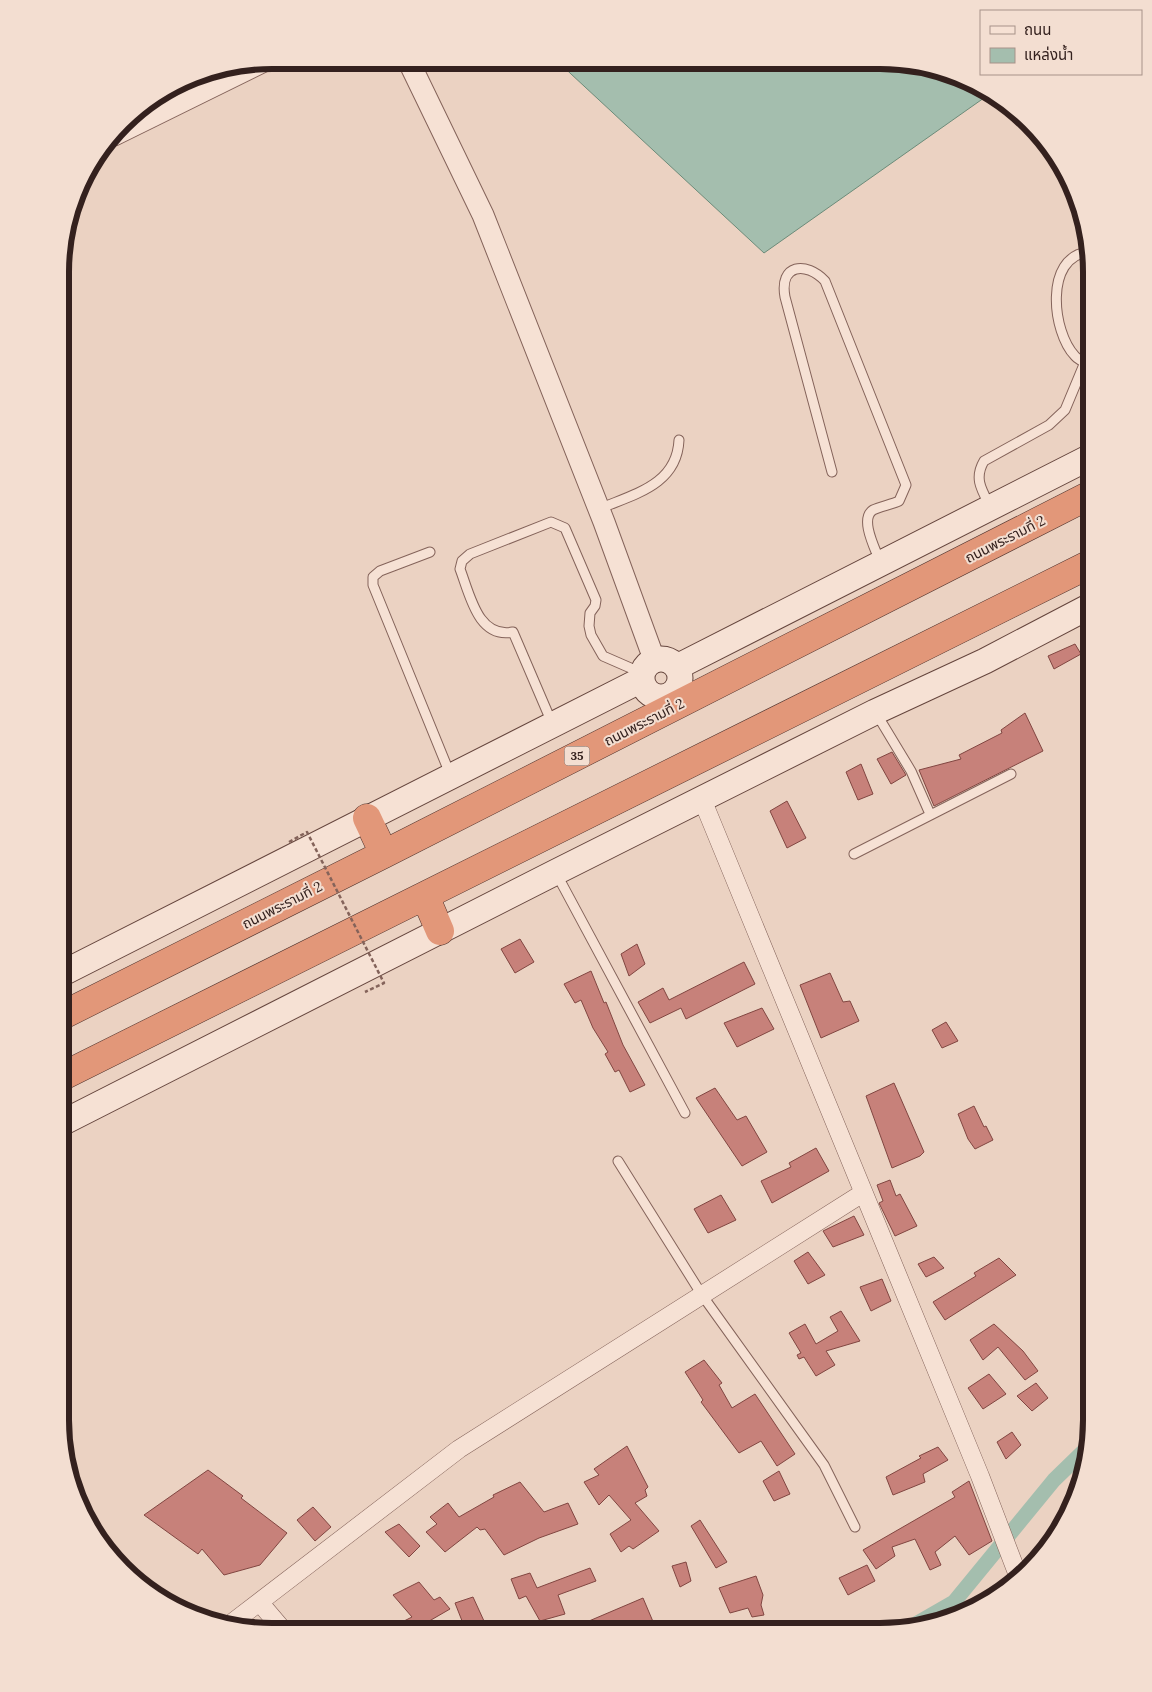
<svg xmlns="http://www.w3.org/2000/svg" width="1152" height="1692" viewBox="0 0 1152 1692" font-family="Lora,'Noto Sans Thai',serif">
<rect width="100%" height="100%" fill="#ebd2c2"/>
<path fill="#a4beae" stroke="#6c8b79" d="M557 61 908 62 961 76 991 93 764 253Z"/>
<g fill="none" stroke-linecap="round" stroke-linejoin="round">
<path stroke="#a4beae" stroke-width="15" d="M914 1625 954 1602 1054 1480 1089 1446"/>
</g>
<path fill="#c7817a" stroke="#814641" d="M1075 644 1081 654 1054 669 1048 656Z
M1025 713 1043 751 934 806 919 770 961 759 959 755 1002 733 1001 730Z
M892 752 906 775 891 784 877 759Z
M861 764 873 794 858 800 846 772Z
M787 801 806 838 787 848 770 811Z
M520 939 534 962 515 973 501 949Z
M637 944 645 964 629 976 621 954Z
M744 962 755 984 686 1019 681 1008 650 1023 638 1002 663 988 669 1000Z
M591 971 604 1003 606 1002 623 1045 645 1085 630 1092 619 1070 615 1072 605 1054 608 1052 593 1028 581 1000 575 1003 564 984Z
M830 973 843 1002 850 1001 859 1021 821 1038 800 985Z
M762 1008 774 1029 737 1047 724 1023Z
M946 1022 958 1041 942 1048 932 1030Z
M894 1083 924 1152 920 1156 892 1168 866 1096Z
M715 1088 737 1120 746 1116 767 1152 742 1166 696 1098Z
M974 1106 984 1127 986 1126 993 1140 975 1149 968 1139 958 1114Z
M816 1148 829 1171 772 1203 761 1181 791 1167 789 1163Z
M890 1180 896 1196 900 1194 917 1226 895 1236 879 1203 883 1201 877 1185Z
M721 1195 736 1220 708 1233 694 1209Z
M854 1216 864 1235 833 1247 823 1231Z
M808 1252 825 1275 808 1284 794 1261Z
M934 1257 944 1268 926 1277 918 1264Z
M999 1258 1016 1275 945 1320 933 1302 976 1276 974 1273Z
M882 1279 891 1301 871 1311 860 1287Z
M841 1311 860 1341 826 1351 835 1365 816 1376 804 1357 799 1359 797 1355 801 1353 789 1333 805 1324 816 1344 838 1331 830 1317Z
M994 1324 1023 1351 1038 1371 1025 1380 998 1347 983 1360 970 1340Z
M704 1360 722 1383 719 1385 732 1408 755 1394 795 1454 777 1466 761 1441 739 1453 701 1402 703 1400 685 1372Z
M989 1374 1006 1394 983 1409 968 1388Z
M1036 1383 1048 1398 1032 1411 1017 1396Z
M1012 1432 1021 1445 1006 1459 997 1442Z
M627 1446 648 1487 645 1490 647 1496 635 1503 659 1531 633 1549 629 1546 621 1552 610 1534 631 1520 609 1495 599 1505 584 1482 599 1475 594 1469Z
M938 1447 948 1460 923 1474 925 1482 893 1495 886 1477 921 1458 919 1456Z
M208 1470 243 1496 241 1498 287 1533 260 1565 224 1575 202 1549 198 1554 144 1515Z
M779 1471 790 1494 774 1501 763 1481Z
M969 1481 992 1541 969 1555 955 1536 935 1552 941 1565 930 1570 915 1539 892 1547 895 1556 876 1569 863 1550 955 1497 952 1492Z
M520 1482 544 1512 568 1503 578 1524 539 1538 504 1555 485 1529 480 1530 477 1527 445 1552 426 1532 437 1524 430 1517 448 1503 459 1517 494 1497 493 1495Z
M313 1507 331 1527 315 1541 297 1520Z
M700 1520 727 1562 716 1568 691 1526Z
M399 1524 420 1546 409 1557 385 1532Z
M686 1562 691 1581 680 1587 672 1566Z
M867 1565 875 1581 848 1595 839 1578Z
M590 1568 596 1581 558 1595 565 1614 540 1621 526 1596 519 1599 511 1579 530 1573 537 1588Z
M756 1576 763 1595 761 1605 764 1615 752 1617 748 1608 730 1613 719 1588Z
M419 1582 434 1600 440 1597 450 1609 412 1631 404 1621 412 1617 393 1595Z
M473 1597 484 1621 487 1631H466L455 1603Z
M643 1598 657 1631H641L638 1624 624 1631H594L589 1621Z"/>
<g fill="none" stroke-linecap="round" stroke-linejoin="round">
<defs>
<path id="service" d="M1088 252C1044 257 1052 332 1075 356 1079 361 1086 363 1092 365
M832 472 785 297C779 264 806 261 825 281L906 485 899 501C893 504 879 507 873 510 859 519 876 550 880 562
M990 506C981 489 974 478 984 461L1049 425 1065 410 1085 362
M599 509C634 494 677 485 679 440
M430 552 380 571 373 577V585L450 774
M876 713 911 771 930 814
M552 723 513 632C478 639 470 595 460 569L462 561 470 554 551 522 565 528 596 600 595 606 590 613 589 626 591 635 603 656 642 673
M854 854 1011 774
M556 873 685 1113
M618 1161 702 1295 824 1465 855 1527"/>
<path id="minor" d="M702 799 980 1476 1019 1578
M260 1603 283 1630
M228 1626 459 1449 863 1193"/>
<path id="tertiary" d="M408 60 483 215 604 522 654 659
M114 135 264 61"/>
<path id="secondary" d="M642 678a19 19 0 1 1 38 0a19 19 0 1 1-38 0Z
M677 667 1092 456
M61 974 641 680
M60 1124 556 872 875 712 985 661 1092 605"/>
<path id="trunk" d="M367 818 384 854
M425 896 440 931
M61 1016 384 854 1092 494
M61 1077 1092 563"/>
</defs>
<use href="#service" stroke="#84635a" stroke-width="11"/>
<use href="#minor" stroke="#84635a" stroke-width="19"/>
<use href="#tertiary" stroke="#84635a" stroke-width="23"/>
<use href="#secondary" stroke="#65453d" stroke-width="27"/>
<use href="#trunk" stroke="#51342e" stroke-width="29"/>
<use href="#service" stroke="#f6e1d4" stroke-width="9"/>
<use href="#minor" stroke="#f6e1d4" stroke-width="18"/>
<use href="#tertiary" stroke="#f6e1d4" stroke-width="21"/>
<use href="#secondary" stroke="#f6e1d4" stroke-width="25"/>
<use href="#trunk" stroke="#e29779" stroke-width="28"/>
<path stroke="#84635a" stroke-width="2.5" stroke-dasharray="4 2.5" stroke-linecap="butt" d="M289 842 307 832 384 983 365 992"/>
</g>
<g text-anchor="middle" stroke-width="4" stroke-linejoin="round" paint-order="stroke">
<rect fill="#f3ded1" stroke="#6d5a54" stroke-width="1" x="564.5" y="746.5" width="25" height="19" rx="4"/>
<g font-size="12" font-weight="bold" fill="#34211e">
<text x="577" y="760">35</text>
</g>
<g font-size="14" fill="#34211e" stroke="#f3ded1">
<text transform="translate(1005 539) rotate(-27)" y="5">ถนนพระรามที่ 2</text>
<text transform="translate(644 722) rotate(-27)" y="5">ถนนพระรามที่ 2</text>
<text transform="translate(282 905) rotate(-27)" y="5">ถนนพระรามที่ 2</text>
</g>
</g>
<path d="M0 0H1152V1692H0ZM272 69H880A203 203 0 0 1 1083 272V1420A203 203 0 0 1 880 1623H272A203 203 0 0 1 69 1420V272A203 203 0 0 1 272 69Z" fill="#f3ded1" fill-rule="evenodd"/>
<path fill="none" stroke="#34211e" stroke-width="6" d="M272 69H880A203 203 0 0 1 1083 272V1420A203 203 0 0 1 880 1623H272A203 203 0 0 1 69 1420V272A203 203 0 0 1 272 69Z"/>
<rect x="980" y="10" width="162" height="65" fill="#f3ded1" stroke="#a79289"/>
<rect x="990" y="26" width="25" height="8" fill="#f6e1d4" stroke="#a79289"/>
<text x="1024" y="35" font-size="15" fill="#34211e">ถนน</text>
<rect x="990" y="48" width="25" height="15" fill="#a4beae" stroke="#a79289"/>
<text x="1024" y="60" font-size="15" fill="#34211e">แหล่งน้ำ</text>
</svg>
